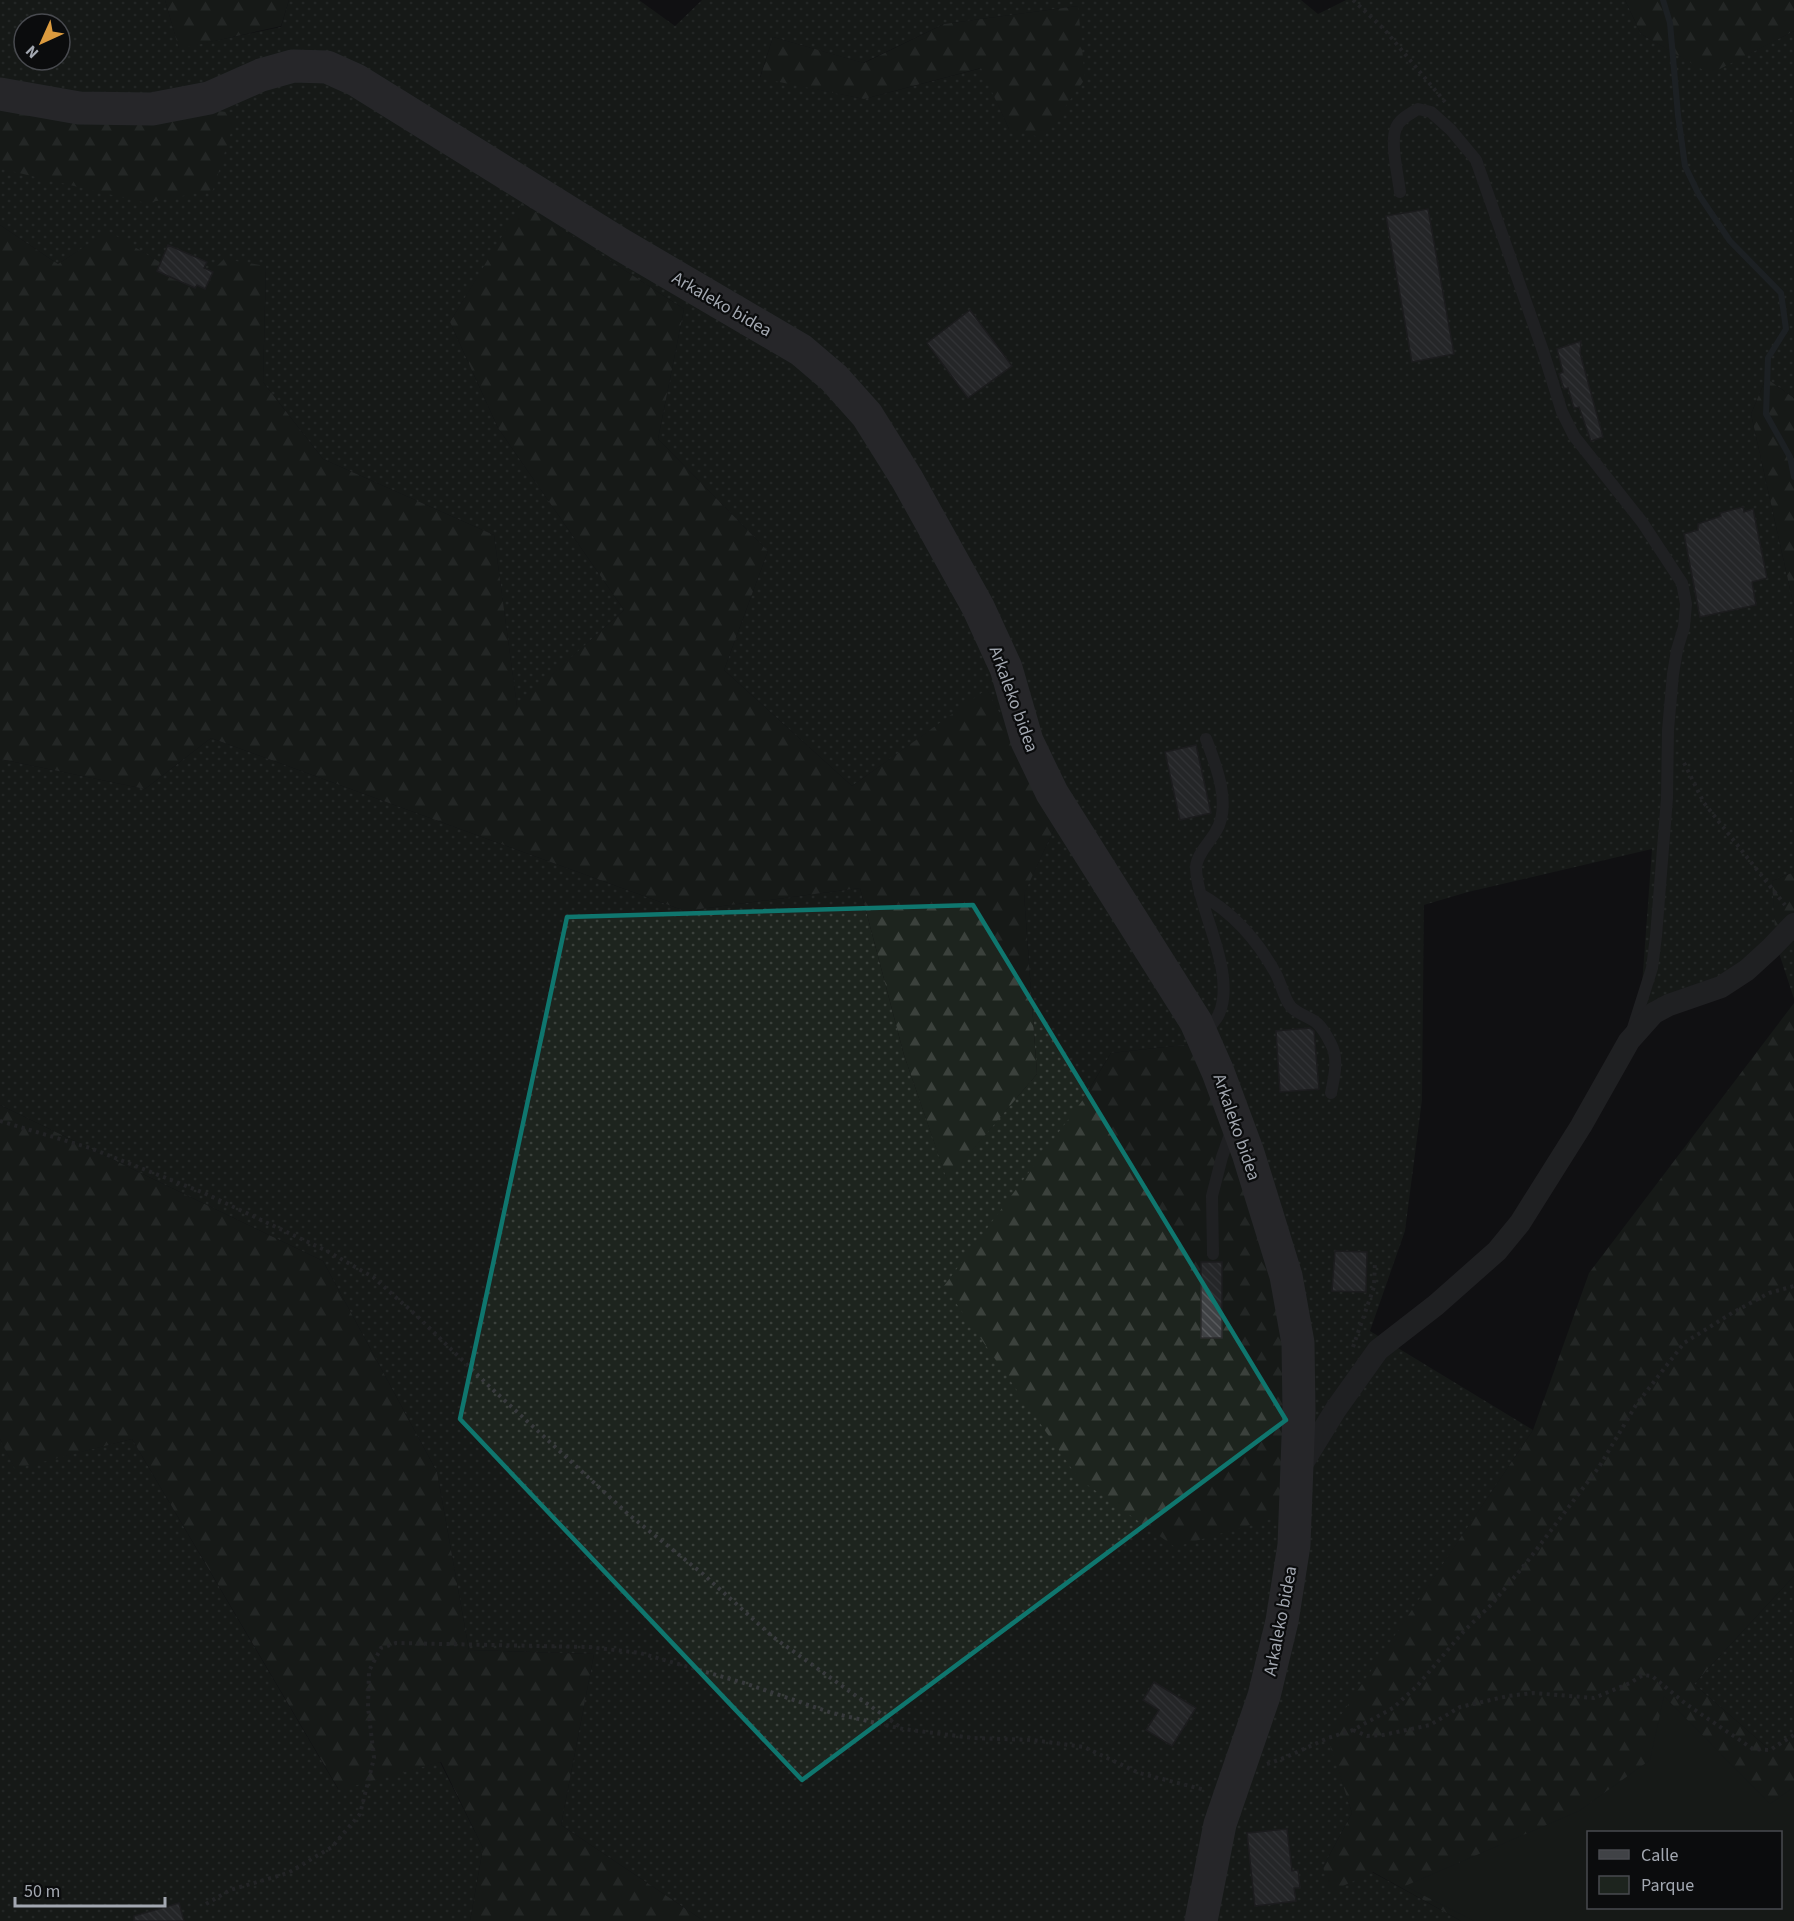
<svg xmlns="http://www.w3.org/2000/svg" width="1794" height="1921" viewBox="0 0 1794 1921" font-family="'Source Sans 3',sans-serif">
<defs>
<pattern id="green-dots" width="8" height="8" patternUnits="userSpaceOnUse" patternTransform="scale(1.5)"><rect width="8" height="8" fill="#1d241e"/><path d="M2 2h.1M6 6h.1" fill="none" stroke="#3b413c" stroke-width="1.8" stroke-linecap="round"/></pattern>
<pattern id="forest-firs" width="22" height="20" patternUnits="userSpaceOnUse" patternTransform="scale(1.5)"><rect width="22" height="20" fill="#1d241e"/><path d="M5 1l3.5 6h-7zM16 11l3.5 6h-7z" fill="#3b413c"/></pattern>
<pattern id="building-back-hatch" width="6" height="6" patternUnits="userSpaceOnUse" patternTransform="scale(1.5)"><rect width="6" height="6" fill="#3f4144"/><path d="M-1 5l2 2M0 0l6 6M5-1l2 2" fill="none" stroke="#585a5d"/></pattern>
</defs>
<rect width="100%" height="100%" fill="#101012"/>
<path fill="url(#green-dots)" fill-rule="evenodd" d="M0 0H165L179 48 281 27 289 0H639L675 26 702 0H1301L1318 14 1346 0H1625L1641 34 1710 73 1794 31V398L1766 378 1751 414 1794 607V872L1772 881 1777 947 1794 941V999L1777 947 1639 1025 1652 849 1468 892 1424 905 1422 1100 1405 1231 1370 1331 1533 1430 1328 1736 1352 1813 1323 1867 1372 1872 1461 1921H704L561 1825 594 1654 469 1650 437 1472 323 1261 0 1105V759L145 789 211 738 685 911 860 888 904 1055 947 1179 1037 1074 1024 893 1057 823 987 690 852 786 724 670 768 551 658 439 684 309 523 204 450 322 498 428 624 610 517 707 494 535 323 459 263 382 266 266 198 285 108 232 58 264 0 225ZM1078 6 1009 129 982 68 864 99 760 77 773 37 863 63 944 24ZM24 24H60V60H24ZM1192 1044 1082 1101 1111 1053Z
M0 1439 15 1468 132 1439 338 1789 440 1762 483 1848 470 1921H0Z
M1794 1576V1733L1770 1750 1694 1684Z"/>
<path fill="url(#forest-firs)" fill-rule="evenodd" d="M165 0H289L281 26 179 49Z
M1625 0H1794V31L1710 74 1641 34Z
M1078 6 1085 79 1043 138 1009 129 981 68 864 99 760 78 773 37 864 63 944 24Z
M0 90 237 113 213 190 146 203 2 169 0 171Z
M522 203 684 309 658 439 768 551 724 670 852 786 987 689 1057 823 1024 894 1037 1074 947 1180 904 1055 860 888 685 911 211 738 145 789 0 759V225L58 264 108 231 198 285 224 259 266 266 263 382 323 459 494 535 517 706 624 610 498 428 450 322Z
M1766 378 1794 398V607L1751 414Z
M1794 872V941L1776 947 1772 881Z
M1794 1003V1576L1694 1684 1770 1750 1794 1733V1921H1461L1373 1872 1330 1892 1323 1867 1352 1813 1327 1736 1533 1430 1589 1273ZM1588 1832H1780V1908H1588Z
M1192 1044 1240 1164 1302 1367 1281 1516 1175 1547 1079 1479 944 1286 1082 1101 1111 1053Z
M0 1105 323 1261 437 1472 469 1650 594 1654 561 1825 704 1921H470L483 1848 441 1762 339 1790 132 1439 15 1469 0 1439Z"/>
<path fill="#1d241e" fill-rule="evenodd" d="M1664 1696 1770 1804 1794 1787V1921H1474L1405 1886 1579 1811 1650 1760ZM1588 1832H1780V1908H1588Z"/>
<g fill="none" stroke-linecap="round" stroke-linejoin="round">
<path stroke="#2b3339" stroke-width="6" d="M1663 0 1670 23 1678 115 1685 166 1699 195 1730 241 1781 293 1786 329 1768 358 1766 414 1790 457 1794 477"/>
</g>
<path fill="url(#building-back-hatch)" stroke="#2b2b2d" stroke-width="1.5" d="M1428 209 1454 354 1412 362 1386 216Z
M168 245 207 262 204 268 213 272 205 289 197 285 195 288 157 271Z
M970 310 1012 366 968 398 927 343Z
M1581 341 1580 353 1603 437 1591 441 1579 407 1574 408 1568 388 1564 389 1559 374 1563 372 1557 349Z
M1743 507 1744 512 1753 509 1767 578 1752 582 1756 605 1700 617 1684 534 1698 530V524L1721 516 1720 513Z
M1196 745 1211 813 1180 820 1165 752Z
M1310 1028 1314 1031 1319 1089 1280 1092 1276 1031Z
M1335 1251 1367 1252 1366 1292 1332 1291Z
M1201 1262H1222V1338H1201Z
M1154 1682 1196 1708 1172 1746 1146 1730 1159 1710 1143 1700Z
M1287 1829 1292 1871 1298 1870 1300 1888H1294L1296 1901 1255 1906 1247 1833Z
M179 1903 184 1921H134V1916Z"/>
<g fill="none" stroke-linecap="round" stroke-linejoin="round">
<path stroke="#383a3d" stroke-width="4" stroke-dasharray="3 4.5" stroke-linecap="butt" d="M1353 0 1384 29 1445 102
M1684 763 1704 803 1785 905
M0 1121 90 1148 204 1193 327 1251 373 1277 417 1316 490 1387 628 1514 703 1574 773 1637 900 1727
M1353 1347 1374 1287 1375 1261
M1353 1730 1367 1736 1383 1735 1430 1725 1460 1707 1508 1696 1533 1693 1594 1698 1630 1683 1643 1675 1652 1676 1686 1704 1753 1749 1770 1750 1794 1735
M1267 1764 1284 1758 1328 1738 1353 1730 1393 1708 1417 1686 1464 1631 1491 1605 1527 1562 1599 1467 1636 1405 1684 1343 1732 1313 1769 1293 1794 1286
M206 1904 230 1890 288 1873 332 1847 360 1814 374 1758 368 1707 369 1671 381 1648 396 1643 589 1647 640 1653 744 1683 832 1713 903 1729 973 1738 1032 1740 1084 1747 1139 1773 1205 1790"/>
<path stroke="#323336" stroke-width="12" d="M1400 192C1398 175 1390 143 1396 128 1399 119 1410 114 1418 109L1431 112 1451 130 1476 160 1543 351 1562 412 1574 436 1642 522 1682 583 1686 604 1684 627 1677 650 1673 674 1668 730 1667 798 1656 936 1652 968 1633 1028
M1200 894C1232 912 1258 941 1276 974 1281 983 1284 999 1291 1007 1299 1015 1311 1017 1318 1024 1323 1029 1328 1038 1331 1044 1339 1059 1334 1078 1331 1093
M1205 1033C1209 1027 1216 1021 1219 1014 1233 982 1212 935 1203 903 1200 893 1196 878 1196 867 1197 854 1210 842 1216 831 1232 805 1216 765 1206 739
M1213 1254 1212 1196 1222 1157 1232 1129"/>
<path stroke="#323336" stroke-width="22" d="M1298 1471 1336 1409 1378 1350 1436 1305 1497 1251 1520 1223 1581 1126 1629 1041 1654 1013 1669 1005 1721 987 1747 970 1771 948 1794 924"/>
<path stroke="#404246" stroke-width="33" d="M0 94 79 108 152 109 209 98 261 75 293 66 327 67 356 80 620 244 801 350 834 378 867 415 907 479 978 607 1006 668 1027 741 1052 793 1196 1022 1218 1072 1248 1153 1286 1276 1298 1343 1299 1411 1294 1545 1282 1621 1264 1696 1220 1824 1201 1921"/>
</g>
<path d="M0 0H1794V1921H0ZM973 905 1286 1420 802 1780 460 1419 567 917Z" fill="#101012" fill-opacity=".55" fill-rule="evenodd"/>
<path fill="none" stroke="#0f766e" stroke-width="4.5" stroke-linejoin="round" d="M973 905 1286 1420 802 1780 460 1419 567 917Z"/>
<g text-anchor="middle" stroke-width="4.5" stroke-linejoin="round" paint-order="stroke">
<g font-size="18" fill="#a3a8b1" stroke="#0b0c0d">
<text transform="translate(722 304) rotate(30)" y="6">Arkaleko bidea</text>
<text transform="translate(1014 699) rotate(70)" y="6">Arkaleko bidea</text>
<text transform="translate(1237 1127) rotate(71)" y="6">Arkaleko bidea</text>
<text transform="translate(1280 1621) rotate(-79)" y="6">Arkaleko bidea</text>
</g>
</g>
<rect x="1587" y="1831" width="195" height="78" fill="#0b0c0d" stroke="#484a4f" stroke-width="1.5"/>
<rect x="1599" y="1850" width="30" height="9" fill="#404246" stroke="#484a4f" stroke-width="1.5"/>
<text x="1641" y="1861" font-size="18" fill="#a3a8b1">Calle</text>
<rect x="1599" y="1876" width="30" height="18" fill="#1d241e" stroke="#484a4f" stroke-width="1.5"/>
<text x="1641" y="1891" font-size="18" fill="#a3a8b1">Parque</text>
<g transform="translate(42 42) rotate(225)"><circle r="28" fill="#0b0c0d" stroke="#484a4f" stroke-width="1.5"/>
<path d="M0-4.5L10 22L0 15L-10 22Z" fill="#dc9b3e"/>
<text y="-9" font-size="16" font-weight="bold" text-anchor="middle" fill="#a3a8b1">N</text>
</g>
<path d="M15 1897v9h150v-9" fill="none" stroke="#a3a8b1" stroke-width="3"/>
<text x="24" y="1897" font-size="18" fill="#a3a8b1" stroke="#0b0c0d" stroke-width="4.5" paint-order="stroke">50 m</text>
</svg>
